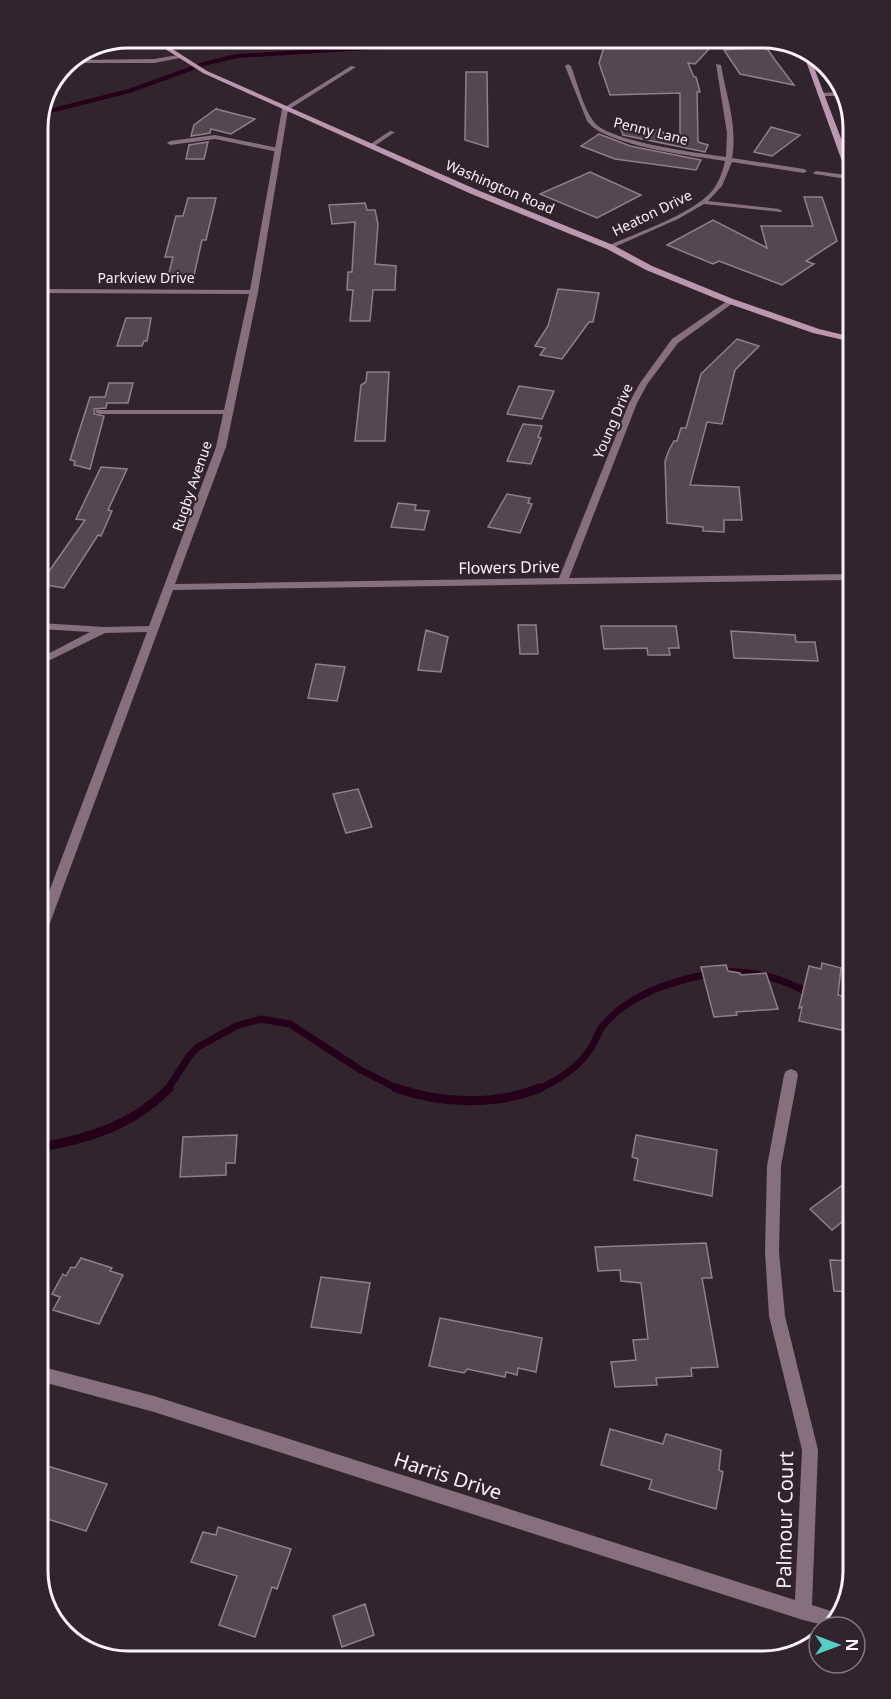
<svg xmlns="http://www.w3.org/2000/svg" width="891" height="1699" viewBox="0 0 891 1699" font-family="'Noto Sans',sans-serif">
<rect width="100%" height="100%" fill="#32242d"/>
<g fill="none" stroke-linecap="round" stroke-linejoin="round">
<path stroke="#24001b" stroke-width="4" d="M42 113 129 91 204 64 237 56 400 46H634"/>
<path stroke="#24001b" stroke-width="7" d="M720 972C752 970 782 978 810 994
M167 1090 190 1055 198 1047 236 1026 261 1019 290 1024 359 1069 400 1090
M536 1090C557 1081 579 1067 591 1048 595 1041 598 1033 602 1027 627 995 671 981 709 974"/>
<path stroke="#24001b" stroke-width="9" d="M396 1088C442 1104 494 1106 540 1088
M42 1147C90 1138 134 1125 169 1088"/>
</g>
<path fill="#554650" stroke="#907f8a" stroke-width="1.5" d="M622 38H701V46L710 48 695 64 688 63 694 77H696L700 92H697L698 142 708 145 705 152 623 135 618 120 680 137V93L610 95 599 63 604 47H625Z
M766 47 775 60 794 85 740 74 724 50Z
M466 72H487L488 147 465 140Z
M217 108 216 109 255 119 231 134 211 129 210 133 191 136 194 125Z
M771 127 800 135 772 156 754 152Z
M599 134 630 146 701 160 696 170 615 159 581 146Z
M208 142 204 159H186L189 145Z
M590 172 641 195 597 218 540 194Z
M804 197H822L837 241 806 261 814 264 782 285 719 261 713 264 667 245 713 220 767 248 761 226H813Z
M188 198H216L206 240H202L193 280H167L173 257H165L176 216H183Z
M365 203 367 210H375L378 224 375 264 396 266 395 290H373L370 321H350L353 290H347L348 272H352L355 222 332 224 329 205Z
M558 289 599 293 593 322H589L562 359 540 355 545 348 535 346 548 326Z
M126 318H151L147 341H144L142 346H117Z
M737 339 759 346 735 370 722 424 707 422 690 485 739 487 742 520H724V532L703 531V527L667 523 665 461 669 450 674 441H677L681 428H686L701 374Z
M367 372H389L385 441H355L361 385 366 382Z
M109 383H133L128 403H107L106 408 94 409V414L104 416 90 469 74 465 75 461 70 460 90 397H105Z
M519 386 554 391 542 419 507 414Z
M523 424 542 426 538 437 541 438 531 464 507 461Z
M101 467 127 469 108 510 112 511 101 536 98 535 64 588 40 584 85 520 76 519Z
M507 494 530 498 528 503 532 504 520 533 488 527Z
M398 503 416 505 415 510 429 511 424 530 391 527Z
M518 625H536L538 654H520Z
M601 626H676L679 648H669L670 655H648L647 648 604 649Z
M426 630 448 637 441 672 418 670Z
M731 631 795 635 796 642H815L818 661 734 658Z
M316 664 345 667 337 701 308 698Z
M358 789 372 827 346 833 333 794Z
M822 963 841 968 838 995 851 998 846 1031 799 1021 802 1007 799 1008 809 966 821 969Z
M726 965 728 971 740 973 741 975 766 973 778 1009 736 1012 737 1015 714 1017 701 967Z
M237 1135 235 1163H226V1175L180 1177 183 1137Z
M636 1135 717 1150 712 1196 634 1180 638 1159 632 1157Z
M852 1178V1214L832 1230 810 1209Z
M706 1243 712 1278H702L718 1367 691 1368 692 1376 656 1378 657 1385 615 1387 611 1362 636 1360 633 1340 648 1339 641 1283 621 1281 620 1270 598 1271 595 1247Z
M81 1258 112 1268 110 1271 123 1275 99 1324 53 1310 60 1297 52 1294 63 1274 66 1276 71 1267 75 1268Z
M830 1260 852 1261V1292L834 1291Z
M321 1277 370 1283 361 1333 311 1327Z
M440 1318 542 1338 536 1372 518 1368 517 1375 506 1372 505 1377 467 1369 464 1373 429 1366Z
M610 1429 663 1444 666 1434 721 1450 719 1470 723 1472 716 1509 649 1489 652 1480 601 1465Z
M44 1465 107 1484 86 1531 44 1518Z
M218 1527 291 1549 277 1589 272 1587 255 1637 219 1625 237 1576 191 1562 203 1532 216 1535Z
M365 1604 374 1635 342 1647 333 1616Z"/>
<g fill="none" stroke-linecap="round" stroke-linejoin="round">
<path fill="#86707f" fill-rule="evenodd" d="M178 55 180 56V58L154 63H67L72 60 154 59Z
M716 64 721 65C726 95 738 127 732 158L804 169 807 171 804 173 732 162 722 186 708 201 779 209 782 211 781 212 704 204 678 219 612 248H608V246C638 232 691 215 712 191 719 182 723 171 725 161 694 156 605 146 587 121L565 66 568 64 571 66C577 82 583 108 594 122 609 142 699 153 726 157L727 133Z
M818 93 846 92 847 96H820L818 95Z
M390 131 395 132 373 147H369V145Z
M215 135 278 148 281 150 278 152 215 139 170 145 167 143 170 141Z
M816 171 847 175V179L814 174 813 173Z
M96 410H229L233 412 229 414H99L95 412Z"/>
<path fill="#86707f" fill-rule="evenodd" d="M351 66 356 67 288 110 258 292 226 447 175 584 559 578 629 403 640 383 672 339 730 299H733V303L678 343 648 383 637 403 569 578 849 574V580L173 590 47 931 45 934 41 936V913L147 632 105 633 40 665V658L90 632 40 629V623L104 627 149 626 216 447 249 294 38 293V289L250 290 282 109Z
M791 1069 796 1071 798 1075 781 1166 779 1252 785 1316 818 1450 812 1605 840 1614 838 1622 832 1627 803 1620 154 1412 43 1382V1367L154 1396 795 1600 802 1450 769 1316 765 1252 767 1166 784 1075 786 1071Z"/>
<path fill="#bc98b0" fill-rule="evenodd" d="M148 38H155L207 71 475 189 613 245 652 266 733 299 819 329 848 336V341L813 333 727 303 646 270 607 249 469 193 203 73Z
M802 50 808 52 847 154V166L843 164Z"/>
</g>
<g text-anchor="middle" stroke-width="4.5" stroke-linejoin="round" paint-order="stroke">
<g font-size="14" fill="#fbf2f8" stroke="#32242d">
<text transform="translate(651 131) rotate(14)" y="5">Penny Lane</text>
<text transform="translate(500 187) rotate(23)" y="5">Washington Road</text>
<text transform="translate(652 213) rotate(-26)" y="5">Heaton Drive</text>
<text x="146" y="283">Parkview Drive</text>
<text transform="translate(613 421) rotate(-67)" y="5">Young Drive</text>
<text transform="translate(192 486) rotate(-71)" y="5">Rugby Avenue</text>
</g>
<g font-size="16" fill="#fbf2f8" stroke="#32242d">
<text transform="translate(509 567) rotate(-1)" y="6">Flowers Drive</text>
</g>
<g font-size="20" fill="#fbf2f8" stroke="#32242d">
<text transform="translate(448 1476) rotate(18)" y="7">Harris Drive</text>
<text transform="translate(785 1520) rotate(-89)" y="7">Palmour Court</text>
</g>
</g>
<path d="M0 0H891V1699H0ZM128 48H763A80 80 0 0 1 843 128V1571A80 80 0 0 1 763 1651H128A80 80 0 0 1 48 1571V128A80 80 0 0 1 128 48Z" fill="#32242d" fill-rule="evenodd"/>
<path fill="none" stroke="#fbf2f8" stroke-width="3" d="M128 48H763A80 80 0 0 1 843 128V1571A80 80 0 0 1 763 1651H128A80 80 0 0 1 48 1571V128A80 80 0 0 1 128 48Z"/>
<g transform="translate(837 1645) rotate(90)"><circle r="28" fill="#32242d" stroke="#82767e" stroke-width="1.5"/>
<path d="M0-4.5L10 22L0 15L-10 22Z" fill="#55cec5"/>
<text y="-9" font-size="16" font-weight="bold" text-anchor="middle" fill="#fbf2f8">N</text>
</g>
</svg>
